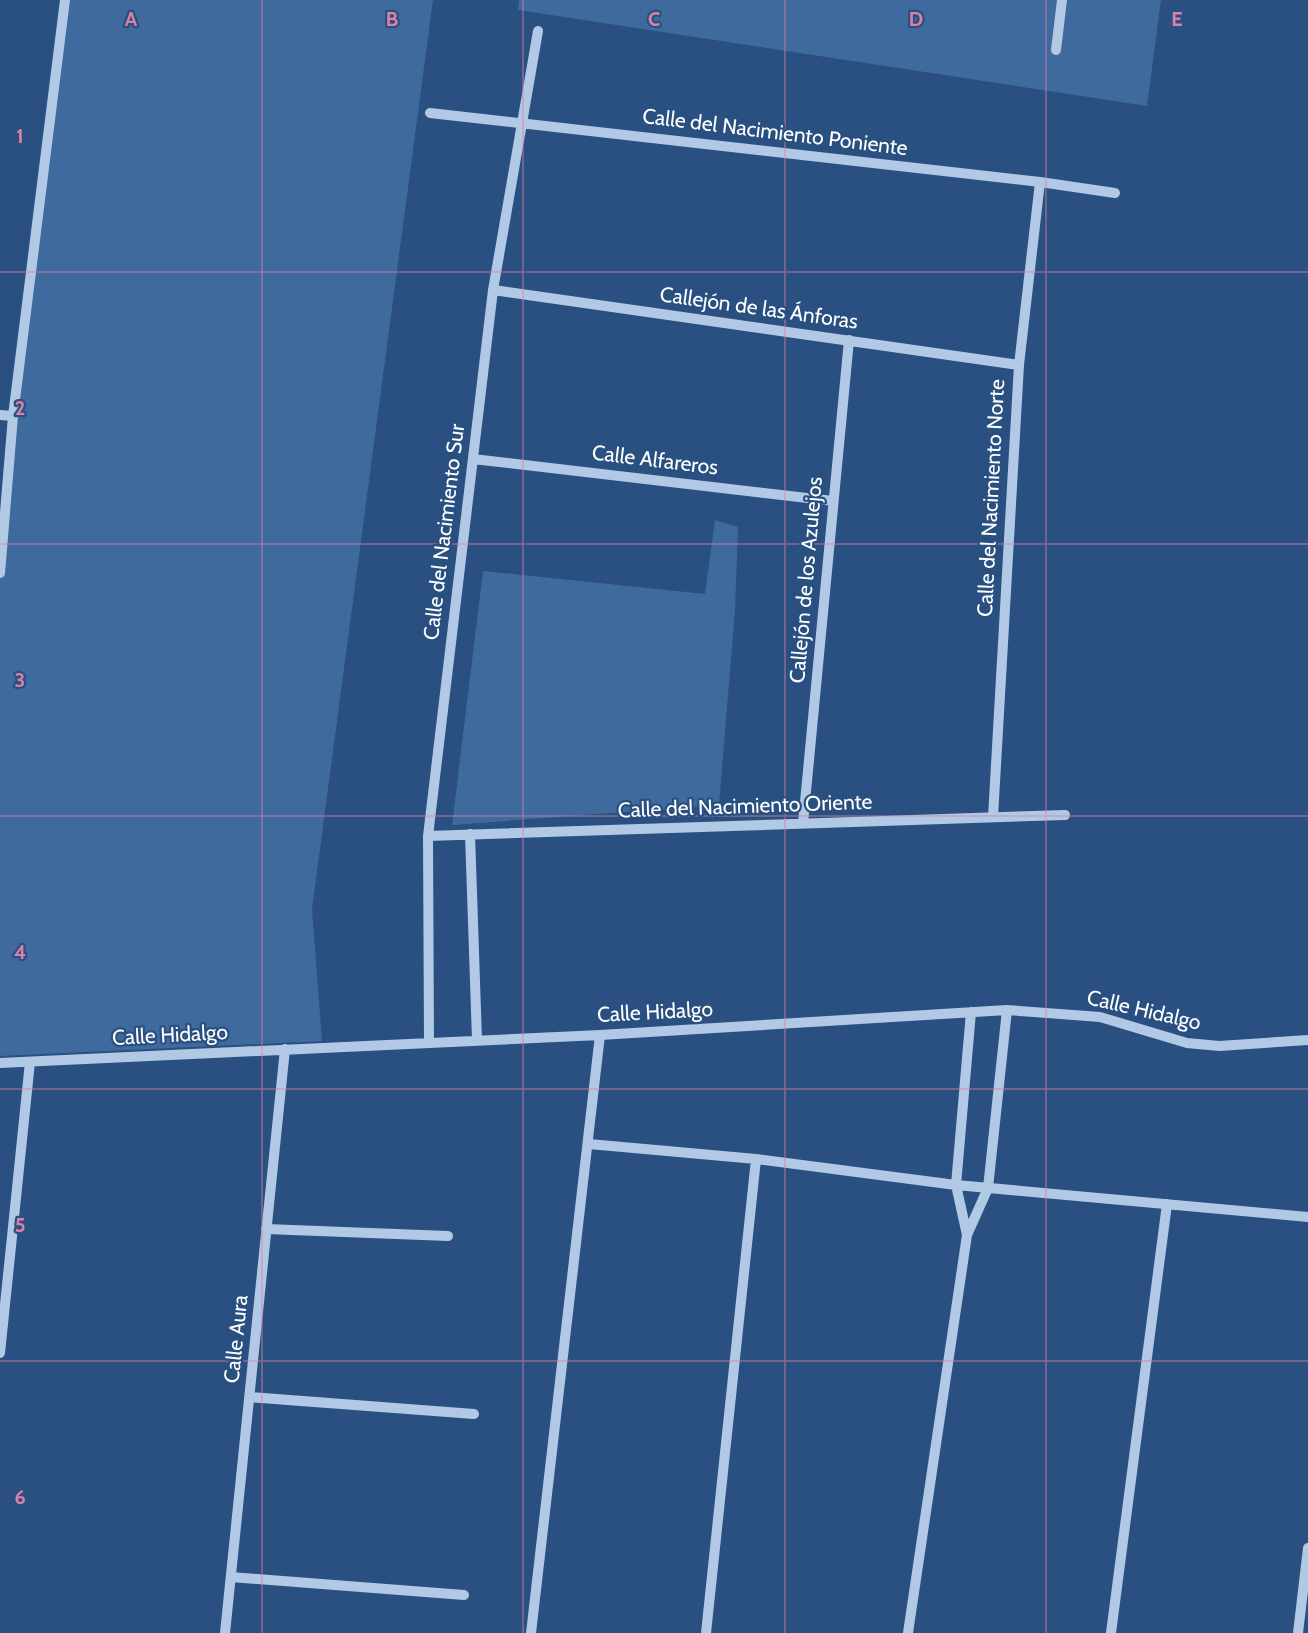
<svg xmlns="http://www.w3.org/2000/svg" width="1308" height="1633" viewBox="0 0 1308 1633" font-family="Cabin,sans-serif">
<rect width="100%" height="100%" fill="#295080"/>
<path fill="#3e6a9d" d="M62 0H433L312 909 322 1041 0 1056V562Z
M519 0H1161L1147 106 518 10Z
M715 520 738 527 735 610 719 805 452 825 483 571 705 594Z"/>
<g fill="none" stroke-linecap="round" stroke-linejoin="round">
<path stroke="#b1c9e5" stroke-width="10" d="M1056 50 1062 0
M430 113 1040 182 1115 193
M493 290 1019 365
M0 415 13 416
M473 459 833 501
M0 573 13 416 65 0
M993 817 1019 365 1040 182
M803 823 849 340
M470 834 477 1040
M428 836 1065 815
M429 1042 428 836 493 290 538 31
M0 1063 600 1035 1007 1010 1100 1017 1187 1043 1219 1046 1308 1040
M589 1144 756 1159 956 1185 1308 1217
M266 1229 448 1236
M967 1235 956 1185 971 1012
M0 1353 30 1062
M249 1397 474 1414
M231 1577 464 1595
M225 1633 285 1049
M531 1633 600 1035
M706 1633 756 1159
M908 1633 967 1235 988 1188 1007 1010
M1111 1633 1167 1204
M1298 1633 1308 1548"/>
</g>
<path fill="none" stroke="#dd80a5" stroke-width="1.5" stroke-opacity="0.55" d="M262 0V1633M523 0V1633M785 0V1633M1046 0V1633M0 272H1308M0 544H1308M0 816H1308M0 1089H1308M0 1361H1308"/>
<g text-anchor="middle" stroke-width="4.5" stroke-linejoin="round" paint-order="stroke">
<g font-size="21" fill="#fff" stroke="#295080">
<text transform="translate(775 132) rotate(7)" y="7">Calle del Nacimiento Poniente</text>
<text transform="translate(759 308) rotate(8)" y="7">Callejón de las Ánforas</text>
<text transform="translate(655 460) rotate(7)" y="7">Calle Alfareros</text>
<text transform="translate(991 498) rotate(-87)" y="7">Calle del Nacimiento Norte</text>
<text transform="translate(444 532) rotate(-83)" y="7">Calle del Nacimiento Sur</text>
<text transform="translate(806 580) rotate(-85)" y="7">Callejón de los Azulejos</text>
<text transform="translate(745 806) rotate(-2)" y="7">Calle del Nacimiento Oriente</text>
<text transform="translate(1144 1010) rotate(13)" y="7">Calle Hidalgo</text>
<text transform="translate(655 1012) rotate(-3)" y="7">Calle Hidalgo</text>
<text transform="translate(170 1035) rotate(-3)" y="7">Calle Hidalgo</text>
<text transform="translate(236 1339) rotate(-84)" y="7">Calle Aura</text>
</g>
</g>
<g font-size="20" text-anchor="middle" font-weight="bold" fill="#dd80a5" stroke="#295080" stroke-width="4.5" stroke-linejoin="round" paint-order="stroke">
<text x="131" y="26">A</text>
<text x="392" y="26">B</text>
<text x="654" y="26">C</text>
<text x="916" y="26">D</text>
<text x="1177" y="26">E</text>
<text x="20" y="143">1</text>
<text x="20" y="415">2</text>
<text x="20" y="687">3</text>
<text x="20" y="959">4</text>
<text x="20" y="1232">5</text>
<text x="20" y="1504">6</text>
</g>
</svg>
